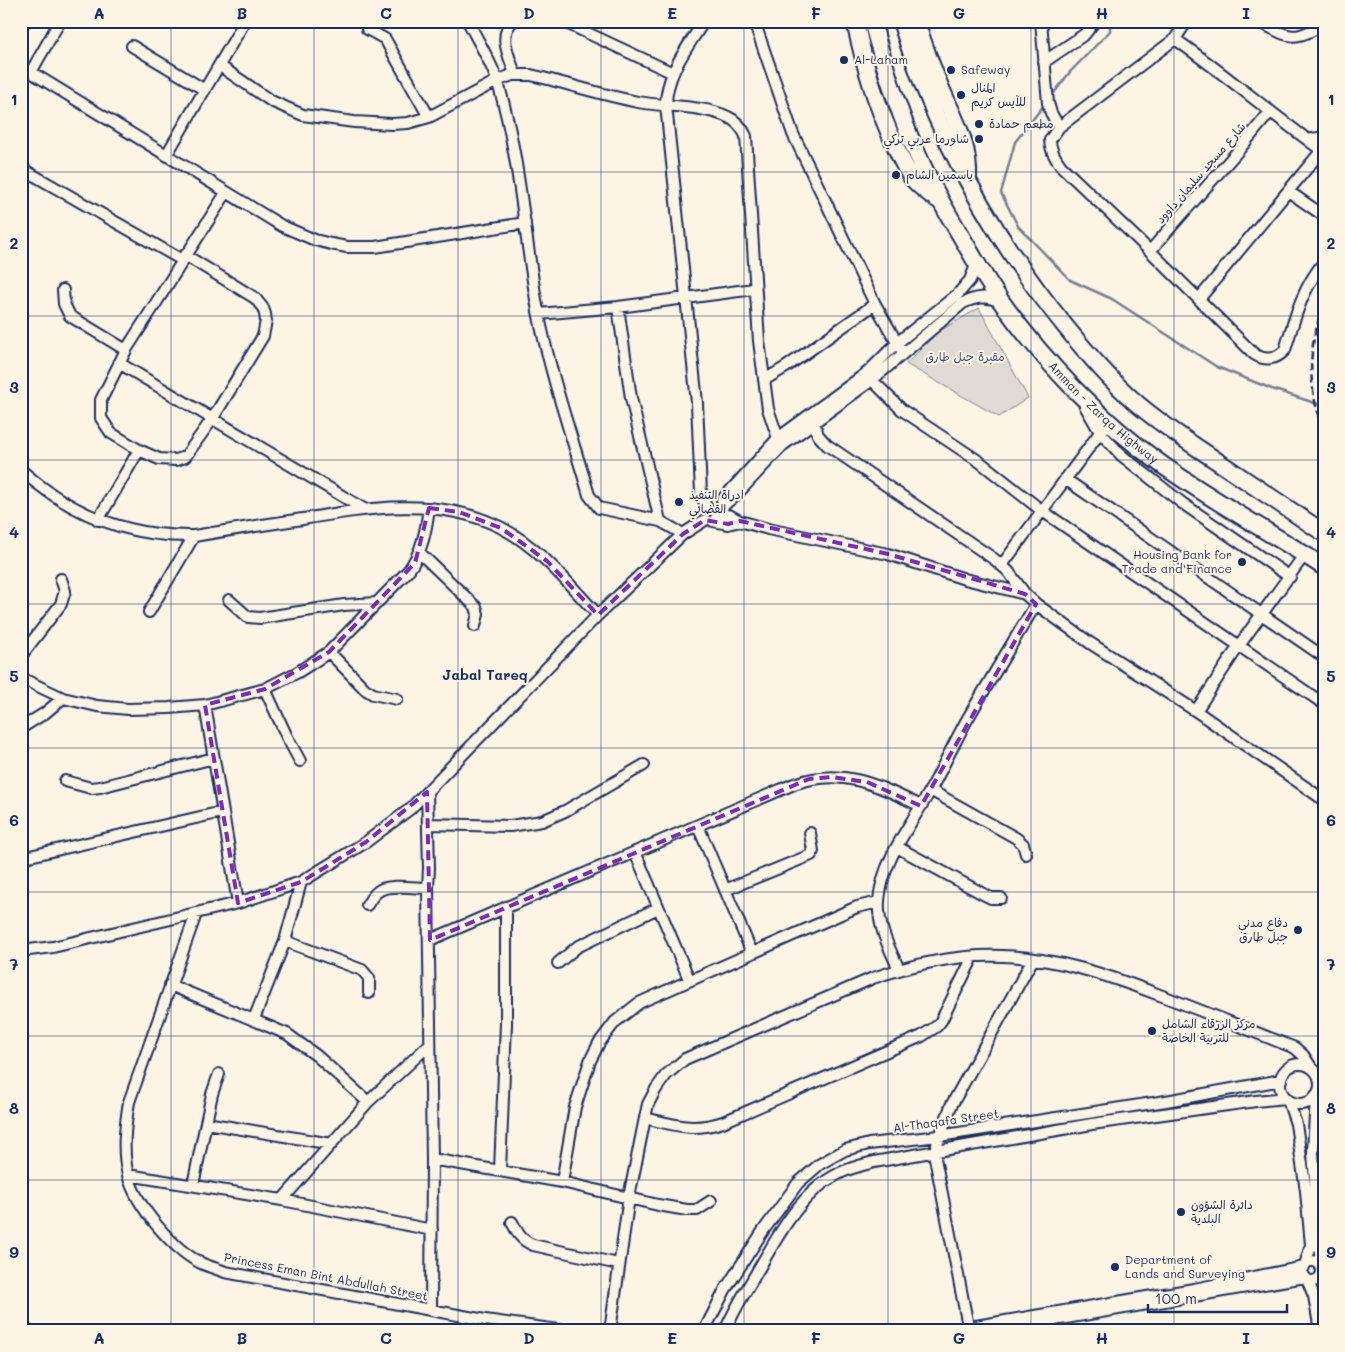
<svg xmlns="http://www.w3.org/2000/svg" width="1345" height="1352" viewBox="0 0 1345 1352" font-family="Mali,'Playpen Sans Arabic',sans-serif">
<rect width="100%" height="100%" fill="#fcf5e5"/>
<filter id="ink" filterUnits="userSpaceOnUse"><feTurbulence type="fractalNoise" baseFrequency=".02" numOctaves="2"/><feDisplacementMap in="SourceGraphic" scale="10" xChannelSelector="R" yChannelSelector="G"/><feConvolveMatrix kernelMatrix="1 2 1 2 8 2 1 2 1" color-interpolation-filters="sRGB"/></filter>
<g filter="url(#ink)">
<path fill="#dfdbd4" stroke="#7d8599" d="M979 308 1028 398 999 417 906 364 938 332Z"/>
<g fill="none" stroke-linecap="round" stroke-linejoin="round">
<path stroke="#767f94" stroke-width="2.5" d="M1051 97 1070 72 1110 31V21
M1044 105 1015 142 1001 193 1018 226 1070 280 1112 299 1217 367 1272 389 1324 406"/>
<defs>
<path id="minor" d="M468 21C477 40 492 63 498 83 520 157 524 235 538 311 550 374 571 434 589 495L599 508 660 521 683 534
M513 21C497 35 510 58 515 74
M562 21 673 73
M704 21C688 47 666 73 666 105L697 403 701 493 707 509
M754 21 793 134 875 304 900 348
M1041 21 1048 103 1051 113 1059 127
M1187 21 1175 39 1059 127 1050 140C1050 150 1055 158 1061 166L1150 251 1254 354C1265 361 1276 360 1285 350 1295 317 1302 289 1324 262
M1258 21C1289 37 1292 43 1324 24
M367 29 385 39 429 117
M1175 39C1226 75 1273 115 1324 152
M132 46 205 90
M1044 62 1085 34 1095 21
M21 66 282 226 315 240 331 244 347 247H375L525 223
M220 66 271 101 303 115 354 122 392 124 408 123 429 117 497 81 512 75H531C566 83 602 95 638 102 665 107 703 105 728 117 737 121 742 127 746 136L759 341 768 409 778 438
M31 72 60 21
M1308 140 1324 137
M167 154 245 21
M21 168 182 260
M1288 191 1324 216
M1150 251 1237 152 1270 112
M185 255 255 298 263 308 265 314 266 321 263 336 213 418 185 457 176 460 159 459 139 450 111 433 101 418V400L126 350 226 193
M63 290 64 304 70 316 126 350
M1199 299 1322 150
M618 307 631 398 660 521
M539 314 618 307 754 289
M119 363 364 509
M764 380 786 367 875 304
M872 380 902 410 980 462 1041 510 1324 704
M1085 406 1100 432 1121 455 1182 503 1290 577
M814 422 818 435 827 445 994 559 1008 571 1025 594
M21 470C70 514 128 537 194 536 230 530 267 524 303 519 368 508 438 496 500 527 539 547 568 583 598 615
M1065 479 1324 657
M722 500 778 438 868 372 897 343 958 294 970 280 977 263
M716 512 738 493 783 445 872 380 963 303C976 297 987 295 1000 302
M716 513 731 516 740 521 768 529 888 554 965 579 1025 594 1036 604 1090 643 1196 711 1324 800
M98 520 139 450
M713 521 728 524 740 521
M419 552 476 607 478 614 475 626
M1002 565 1104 427
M229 600 248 617 260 618 344 605 377 603
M149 612 194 536
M329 652 365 689 373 694 397 699
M21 656 61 604 65 591 61 579
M21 678 63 698 97 706 128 709 169 708 205 705 265 689 298 672 329 652 408 571C422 553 426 530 429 508
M265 689 287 737 300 761
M205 705 238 903
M1196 711 1238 647 1305 554
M21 728 45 713 63 698
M65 781 91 788 100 787 214 758
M930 790 1016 838 1023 844 1026 854
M427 792 429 868 428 888 432 1159 431 1309
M428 824 510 826 542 821 565 811 644 765
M698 826 752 953
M897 847 985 895 991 898H1001
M635 852 689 979
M21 858 222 812
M725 890 811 855 813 851 810 833
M367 905C370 900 374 893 380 890 390 884 416 888 428 888
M196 914 129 1102C125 1126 122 1151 128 1175 136 1206 174 1251 203 1264 210 1267 218 1269 225 1272L485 1320 566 1331
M430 940 794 784C843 767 877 785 921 806
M285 941 362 970 369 978V993
M21 951 53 947 238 903 301 882 366 842 410 809 598 615 683 534 705 520
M558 963 577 947 658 908
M899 969C889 948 877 925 879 901 882 859 912 824 931 789 944 765 955 741 968 718 990 680 1013 642 1036 604
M170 985 287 1034 317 1056 368 1102
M254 1019 285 941 301 882
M1280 1084a20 20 0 1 1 40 0a20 20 0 1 1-40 0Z
M1316 1095 1313 1152 1321 1268
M1288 1100 1296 1124 1306 1191 1311 1245 1305 1265
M645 1118C675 1125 692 1132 723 1122L922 1036 937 1026 941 1021 973 957
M206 1123 332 1144
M432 1159 562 1182 658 1205 687 1210H697L711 1201
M500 1170 506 1024V907
M128 1175 282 1200 432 1230
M562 1182 575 1107 590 1061 599 1043 615 1022 639 1003 650 998 857 907 879 902
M193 1185 212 1094 219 1074
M282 1200 368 1102 430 1044
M512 1222C518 1234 521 1240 533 1245L618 1264
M1302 1271a10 10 0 1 1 20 0a10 10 0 1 1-20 0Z
M1321 1275 1324 1296
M1307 1279 1314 1296 1320 1331
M610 1331 629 1197 645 1118 648 1104 656 1089 666 1075 685 1059 873 978C914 964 959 954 1003 956 1057 958 1107 975 1157 994 1203 1011 1249 1030 1295 1048L1303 1055 1311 1067
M704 1331 725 1290 763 1231 798 1183 820 1164 845 1150 869 1144 939 1136 1166 1101 1281 1080
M725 1331C733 1312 744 1294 754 1277 776 1240 798 1194 838 1174 849 1168 862 1165 874 1162L1092 1124 1256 1101 1286 1098
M946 1331 1194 1289 1304 1267
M969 1331 934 1153 951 1106 1033 959
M991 1331 1305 1277"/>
<g id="trunk">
<path d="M855 21C864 64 876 105 895 145 900 157 905 169 913 179 920 187 928 193 937 199"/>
<path id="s1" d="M872 21C885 69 899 115 920 160 932 187 946 211 961 236 974 259 987 282 1003 304 1045 363 1102 422 1161 464 1213 501 1270 532 1324 567"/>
<path d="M901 21C936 135 990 234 1065 326 1086 352 1109 379 1134 401 1160 424 1189 442 1217 461 1253 485 1288 509 1324 533"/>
<path d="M916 21C923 43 930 63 939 84 953 117 970 143 968 180"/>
</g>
</defs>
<use href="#minor" stroke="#1b2f5e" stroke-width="14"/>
<use href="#trunk" stroke="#1b2f5e" stroke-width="20"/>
<use href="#minor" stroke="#fcf5e5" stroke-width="10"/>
<use href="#trunk" stroke="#fcf5e5" stroke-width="16"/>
<path stroke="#1b2f5e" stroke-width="2.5" stroke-dasharray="8 4" stroke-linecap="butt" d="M1324 305C1306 351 1308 387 1324 433"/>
</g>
</g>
<path fill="none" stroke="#7b2cbf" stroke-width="4" stroke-dasharray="10 6" stroke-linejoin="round" d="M429 508 459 512 501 528 547 561 598 615 683 534 705 520 728 524 740 521 888 554 1025 594 1036 604 921 806 867 782 832 777 809 779 430 940 427 792 366 842 301 882 238 903 205 705 265 689 329 652 415 563Z"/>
<path fill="none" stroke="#1b2f5e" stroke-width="1" stroke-opacity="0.55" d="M171 21V1331M314 21V1331M458 21V1331M601 21V1331M744 21V1331M888 21V1331M1031 21V1331M1174 21V1331M21 172H1324M21 316H1324M21 460H1324M21 604H1324M21 748H1324M21 892H1324M21 1036H1324M21 1180H1324"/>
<g fill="#1b2f5e" stroke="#fcf5e5" stroke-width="2">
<circle cx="844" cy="60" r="5"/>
<circle cx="951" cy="70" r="5"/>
<circle cx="961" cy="95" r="5"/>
<circle cx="979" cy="124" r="5"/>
<circle cx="979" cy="139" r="5"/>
<circle cx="896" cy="175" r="5"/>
<circle cx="679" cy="502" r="5"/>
<circle cx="1242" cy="562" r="5"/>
<circle cx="1298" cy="930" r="5"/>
<circle cx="1152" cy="1031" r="5"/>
<circle cx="1181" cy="1212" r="5"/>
<circle cx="1115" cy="1267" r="5"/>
</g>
<g text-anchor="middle" stroke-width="4" stroke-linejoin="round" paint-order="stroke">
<g font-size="12" fill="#1b2f5e" stroke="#fcf5e5" text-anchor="start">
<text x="854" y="64">Al-Laham</text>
<text x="961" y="74">Safeway</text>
<text x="971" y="92">المنال<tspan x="971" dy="14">للآيس كريم</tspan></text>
<text x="989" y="128">مطعم حمادة</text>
<text x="969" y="143" text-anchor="end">شاورما عربي تركي</text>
<text x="906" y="179">ياسمين الشام</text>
<text x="689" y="499">ادراة التنفيذ<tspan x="689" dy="14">القضائي</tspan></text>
<text x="1232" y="559" text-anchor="end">Housing Bank for<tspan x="1232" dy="14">Trade and Finance</tspan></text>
<text x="1288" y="927" text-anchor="end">دفاع مدني<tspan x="1288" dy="14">جبل طارق</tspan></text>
<text x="1162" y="1028">مركز الزرقاء الشامل<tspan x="1162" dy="14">للتربية الخاصة</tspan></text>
<text x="1191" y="1209">دائرة الشؤون<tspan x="1191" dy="14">البلدية</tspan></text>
<text x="1125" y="1264">Department of<tspan x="1125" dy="14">Lands and Surveying</tspan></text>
</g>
<g font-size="12" fill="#1b2f5e" stroke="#fcf5e5">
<text transform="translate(1201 173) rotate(-49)" y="4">شارع مسجد سليمان داوود</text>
<text dy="4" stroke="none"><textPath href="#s1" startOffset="462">Amman - Zarqa Highway</textPath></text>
<text transform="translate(946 1121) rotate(-8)" y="4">Al-Thaqafa Street</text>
<text transform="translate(326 1277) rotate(11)" y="4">Princess Eman Bint Abdullah Street</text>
</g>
<g font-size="12" fill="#425176" stroke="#fcf5e5">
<text x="965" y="361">مقبرة جبل طارق</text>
</g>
<g font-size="14" font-weight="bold" fill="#1b2f5e" stroke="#fcf5e5">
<text x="485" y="680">Jabal Tareq</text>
</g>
</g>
<rect width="1345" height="1352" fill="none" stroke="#fcf5e5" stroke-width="55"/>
<path d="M1148 1304v8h139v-8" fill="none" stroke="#1b2f5e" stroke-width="2.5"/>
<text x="1155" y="1304" font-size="15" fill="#1b2f5e" stroke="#fcf5e5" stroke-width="4" paint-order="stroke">100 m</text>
<rect x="28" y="28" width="1290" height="1296" fill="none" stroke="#1b2f5e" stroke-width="2"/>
<g font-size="16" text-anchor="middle" font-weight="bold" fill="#1b2f5e">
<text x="99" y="19">A</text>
<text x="242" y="19">B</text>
<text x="386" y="19">C</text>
<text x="529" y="19">D</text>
<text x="672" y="19">E</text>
<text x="816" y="19">F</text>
<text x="959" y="19">G</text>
<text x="1102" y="19">H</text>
<text x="1246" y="19">I</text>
<text x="14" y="105">1</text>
<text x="1331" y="105">1</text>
<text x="14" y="249">2</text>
<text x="1331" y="249">2</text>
<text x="14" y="393">3</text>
<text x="1331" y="393">3</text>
<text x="14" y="538">4</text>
<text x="1331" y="538">4</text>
<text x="14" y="682">5</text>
<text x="1331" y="682">5</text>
<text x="14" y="826">6</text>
<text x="1331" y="826">6</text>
<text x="14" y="970">7</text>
<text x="1331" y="970">7</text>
<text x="14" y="1114">8</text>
<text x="1331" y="1114">8</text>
<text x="14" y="1258">9</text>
<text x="1331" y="1258">9</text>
<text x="99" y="1344">A</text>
<text x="242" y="1344">B</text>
<text x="386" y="1344">C</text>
<text x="529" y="1344">D</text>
<text x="672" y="1344">E</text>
<text x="816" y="1344">F</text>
<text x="959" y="1344">G</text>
<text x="1102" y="1344">H</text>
<text x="1246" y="1344">I</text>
</g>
</svg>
